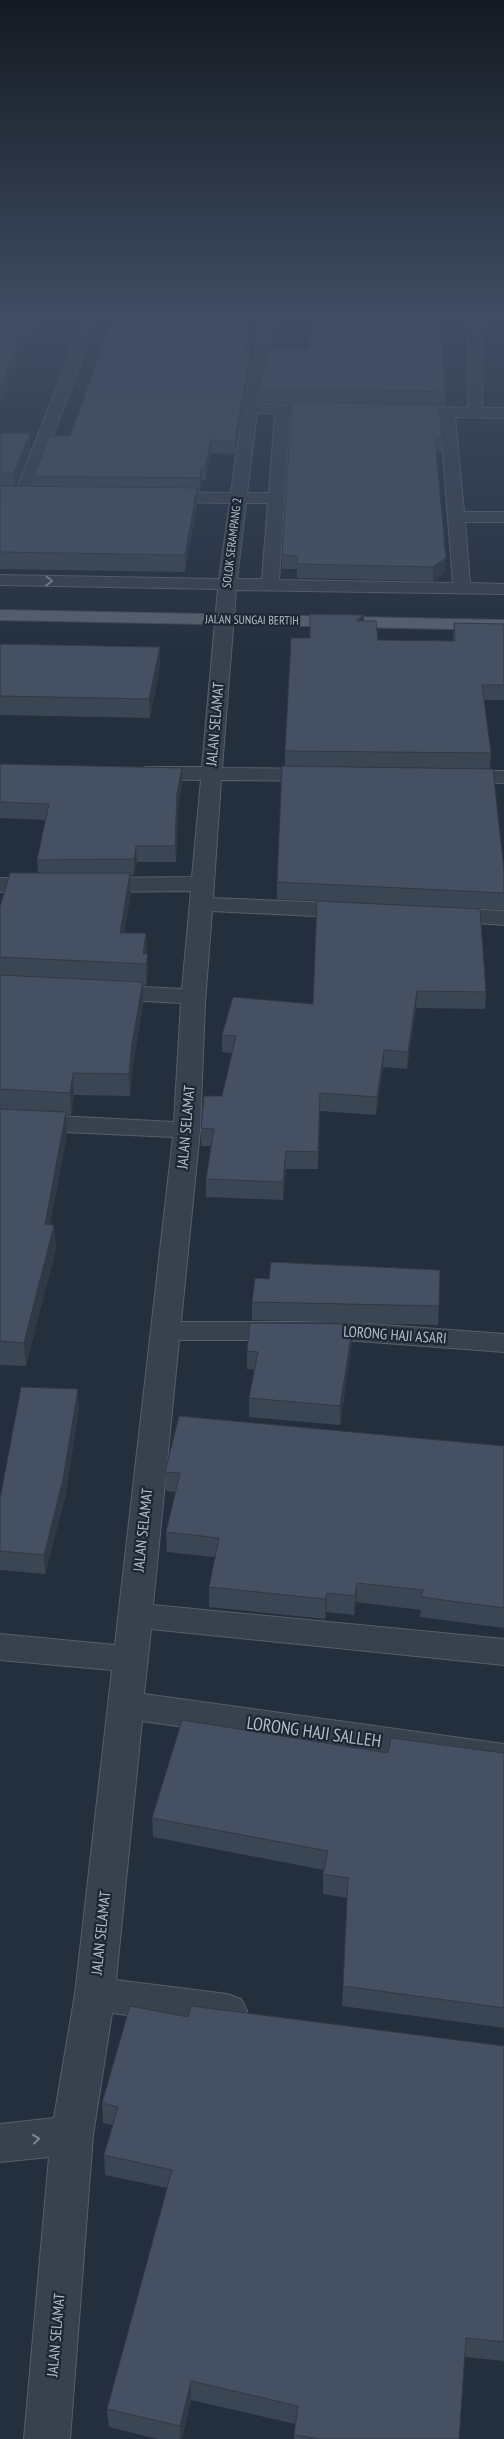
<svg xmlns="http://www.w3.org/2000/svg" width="504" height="2439" font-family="'PT Sans Narrow',sans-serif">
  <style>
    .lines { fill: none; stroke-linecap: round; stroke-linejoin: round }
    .minor-casing { stroke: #565f6c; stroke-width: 2 }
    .major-casing { stroke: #414a57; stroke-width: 2 }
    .minor { fill: #38414e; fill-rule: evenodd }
    .major { fill: #56606e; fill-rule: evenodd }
    .wall { fill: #3b4654 }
    .shaded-wall { fill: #303945 }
    .building { fill: #455162; stroke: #303945 }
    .oneway { stroke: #7c8592 }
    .labels { text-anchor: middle; stroke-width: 4.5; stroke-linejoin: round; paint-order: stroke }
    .far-street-label { font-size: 12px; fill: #b4bcc9; stroke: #1d2633 }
    .street-label { font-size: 15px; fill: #b4bcc9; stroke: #1d2633 }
    .near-street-label { font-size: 18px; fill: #b4bcc9; stroke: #1d2633 }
  </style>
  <rect width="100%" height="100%" fill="#242f3e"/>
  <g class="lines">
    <defs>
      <path id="minor" d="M83 320H97L30 496 28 499H16L14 496Z
        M265 320H278L273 332 258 404 329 406 336 410 329 414H290L279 580 453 583 440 416H401L393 411 401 406 468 408V320H481L482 408H504V418L455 417 464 512H504V522H465L470 583 504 584V594L236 590 222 768 320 769 327 771 330 775 327 779 320 781 221 780 213 898 355 904 363 906 366 911 363 916 355 918 212 911 205 1003 200 1130 181 1322H345L504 1334V1352L345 1340H179L153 1605 504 1639V1665L151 1629 144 1694 504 1744V1772L142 1721 116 1980 227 1994 241 1999 247 2011 241 2023 227 2028 112 2013 93 2135 70 2439H24L49 2157 0 2162V2124L54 2118 75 1994 112 1670 0 1660V1634L115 1645 173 1137 0 1129V1113L174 1122 181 1003 106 999 98 997 94 992 98 987 106 985 182 989 191 891 94 892 86 890 83 885 86 880 94 878 192 877 201 780 146 779 139 777 136 773 139 769 146 767H202L218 589 0 585V575L219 579 230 503 159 502 153 500 151 497 153 494 159 492 231 493 243 408 259 332ZM257 413H275L269 493H247ZM246 503H268L262 579H237Z
        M456 771H504V783L449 781 446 777 449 773Z
        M0 878 51 880 54 885 51 890 0 892Z
        M443 908 504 911V925L435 920 432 915 435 910Z"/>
      <path id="major" d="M0 610 504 620V630L0 620Z"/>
    </defs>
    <use href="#minor" class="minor-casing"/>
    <use href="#major" class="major-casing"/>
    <use href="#minor" class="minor"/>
    <use href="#major" class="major"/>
  </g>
  <path class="wall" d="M0 320H41L33 341H26Z
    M250 320V328L246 349 251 361 235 454 211 453 206 480H202L200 491H197V505L185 572 0 569V433H30L31 449 16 486H35L34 476 70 436Z
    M260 388 445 392V406H439L442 439 441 452H436L445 572 433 581 297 578V569H282V555L292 403 260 402Z
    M364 615V621L378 640 453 641 454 623 504 624V700H484L491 753 490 769 285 766V751L310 638Z
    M0 644 160 647V666L150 718 0 715Z
    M0 764 182 784 178 809 176 862H137L134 875H131V893L124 933H146L148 975 146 985H143V1004L133 1065 130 1096 74 1095 71 1115H66L67 1134 50 1225H54L56 1248 26 1366 0 1365V907L38 873 37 860 45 820 0 818Z
    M504 871V910L277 899V882Z
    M317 901 486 992 485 1009 416 1008 407 1069 383 1067 376 1115 320 1111 318 1169H286L283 1200 206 1197V1179L211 1146H201V1128L222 1096 232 1053 222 1052V1035L313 1004Z
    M252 1302 439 1306 438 1325 252 1320Z
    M353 1324 352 1342 340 1425 249 1417V1398L255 1370 247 1369V1351Z
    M79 1408 65 1498 45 1574 0 1570V1499Z
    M504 1446V1628L420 1617 421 1610 356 1602 354 1615 326 1612 325 1619 209 1607V1587L215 1557 167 1552 166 1532 176 1492 166 1491 165 1472Z
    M388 1753H504V2028L342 2006 347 1898 323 1894V1874L324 1870 153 1837 152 1818Z
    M188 2017 504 2046V2361L465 2357 459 2439H294L295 2424 191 2400 182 2439H158L109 2427 107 2409 167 2188 105 2175 104 2155 113 2125 103 2123 102 2103Z"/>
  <path class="shaded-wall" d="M35 320H41L33 341 32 326Z
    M250 320V328L244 361V349Z
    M25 326 26 341 0 406V389Z
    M251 349V361L235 454V441Z
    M30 433 31 449 15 489 14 473Z
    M211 440V453L206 480 205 467Z
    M202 467V480L200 491V478Z
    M197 488V505L185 572V555Z
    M446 558 445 572 433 581V567Z
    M364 615V629L356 621Z
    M160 647V666L150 718 149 699Z
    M182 768V784L178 809 176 862 175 846 177 793Z
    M136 846 137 862 134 875V859Z
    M130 873 131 893 120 954V933Z
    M146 933 147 954H143Z
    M148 954V975L146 985V964Z
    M143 982V1004L133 1065 130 1096 129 1074 132 1043Z
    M417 991 416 1008 407 1069 408 1052Z
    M384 1050 383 1067 376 1115 377 1097Z
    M73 1073 74 1095 71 1115 70 1093Z
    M66 1112 67 1134 46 1247 45 1224Z
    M286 1151V1169L283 1200V1182Z
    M54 1225 56 1248 26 1366 24 1343Z
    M353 1324 352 1342 340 1425V1406Z
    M78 1389 79 1408 65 1498 45 1574 44 1555Z
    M357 1583 356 1602 354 1615 355 1596Z
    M327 1593 326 1612 325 1619V1599Z
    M191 2381V2400L182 2439H180V2426Z"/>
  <path class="building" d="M0 320H35L32 326H25L0 389Z
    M112 320H250L244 349H251L235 441 211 440 205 467H202L200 478 34 476 49 436H70Z
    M312 320H440L445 392 260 388 269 348 309 349Z
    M292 402 439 405 442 439 435 440 446 558 433 567 298 564 297 556 282 555Z
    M0 433H30L14 473H0Z
    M0 486 197 488 185 555 0 552Z
    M310 614 364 615 356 621H376L378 640 455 641 454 623 504 624V685H482L491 753 285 751 291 638H310Z
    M0 644 160 647 149 699 0 696Z
    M0 764 182 768 177 793 175 846H136L134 859 37 860 49 804 0 802Z
    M282 766 493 769 504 871V893L277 882Z
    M10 873H130L120 933H146L143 954H148L146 964 0 957V907Z
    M317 901 480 909 486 992 417 991 408 1052 384 1050 377 1097 320 1093 318 1152 286 1151 283 1182 206 1179 214 1129 201 1128 204 1096H222L236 1036 222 1035 233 997 313 1004Z
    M0 975 143 982 132 1043 129 1074 73 1073 70 1093 0 1089Z
    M0 1109 66 1112 45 1224 54 1225 24 1343 0 1341Z
    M271 1262 440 1270 439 1306 252 1302 255 1278 269 1279Z
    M250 1323 353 1324 340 1406 249 1398 258 1352 247 1351Z
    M21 1387 78 1389 63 1479 44 1555 0 1551V1499Z
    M179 1416 504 1446V1608L421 1597 423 1590 357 1583 355 1596 327 1593 325 1599 209 1587 219 1538 166 1532 180 1473 165 1472Z
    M182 1720 388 1753 391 1738 504 1753V2008L343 1986 348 1878 323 1874 328 1851 152 1818Z
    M130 2006 188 2017 191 2006 504 2046V2342L466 2338 459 2439H321L294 2435 298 2406 191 2381 180 2426 107 2409 172 2170 104 2155 118 2107 102 2103Z"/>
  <defs><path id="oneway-chevron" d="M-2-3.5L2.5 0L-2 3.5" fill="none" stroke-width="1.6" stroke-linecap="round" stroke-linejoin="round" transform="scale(1.25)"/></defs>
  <g class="oneway">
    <use href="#oneway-chevron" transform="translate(49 581) rotate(1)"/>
    <use href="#oneway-chevron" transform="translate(36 2139) rotate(-6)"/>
  </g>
  <linearGradient id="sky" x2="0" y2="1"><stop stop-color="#141a22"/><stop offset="0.48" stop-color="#3f4d63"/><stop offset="1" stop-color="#3f4d63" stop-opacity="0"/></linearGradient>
  <rect width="504" height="661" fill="url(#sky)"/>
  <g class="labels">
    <g class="far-street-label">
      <text transform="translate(232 543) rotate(-83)" y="4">SOLOK SERAMPANG 2</text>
      <text transform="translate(252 620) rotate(1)" y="4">JALAN SUNGAI BERTIH</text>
    </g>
    <g class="street-label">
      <text transform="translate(215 724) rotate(-85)" y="5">JALAN SELAMAT</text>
      <text transform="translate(186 1127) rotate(-85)" y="5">JALAN SELAMAT</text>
      <text transform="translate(395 1335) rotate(4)" y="5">LORONG HAJI ASARI</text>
      <text transform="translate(143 1530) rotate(-84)" y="5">JALAN SELAMAT</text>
      <text transform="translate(101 1933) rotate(-84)" y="5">JALAN SELAMAT</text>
      <text transform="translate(56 2335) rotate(-85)" y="5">JALAN SELAMAT</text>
    </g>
    <g class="near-street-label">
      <text transform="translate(314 1732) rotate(8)" y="6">LORONG HAJI SALLEH</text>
    </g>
  </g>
</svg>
